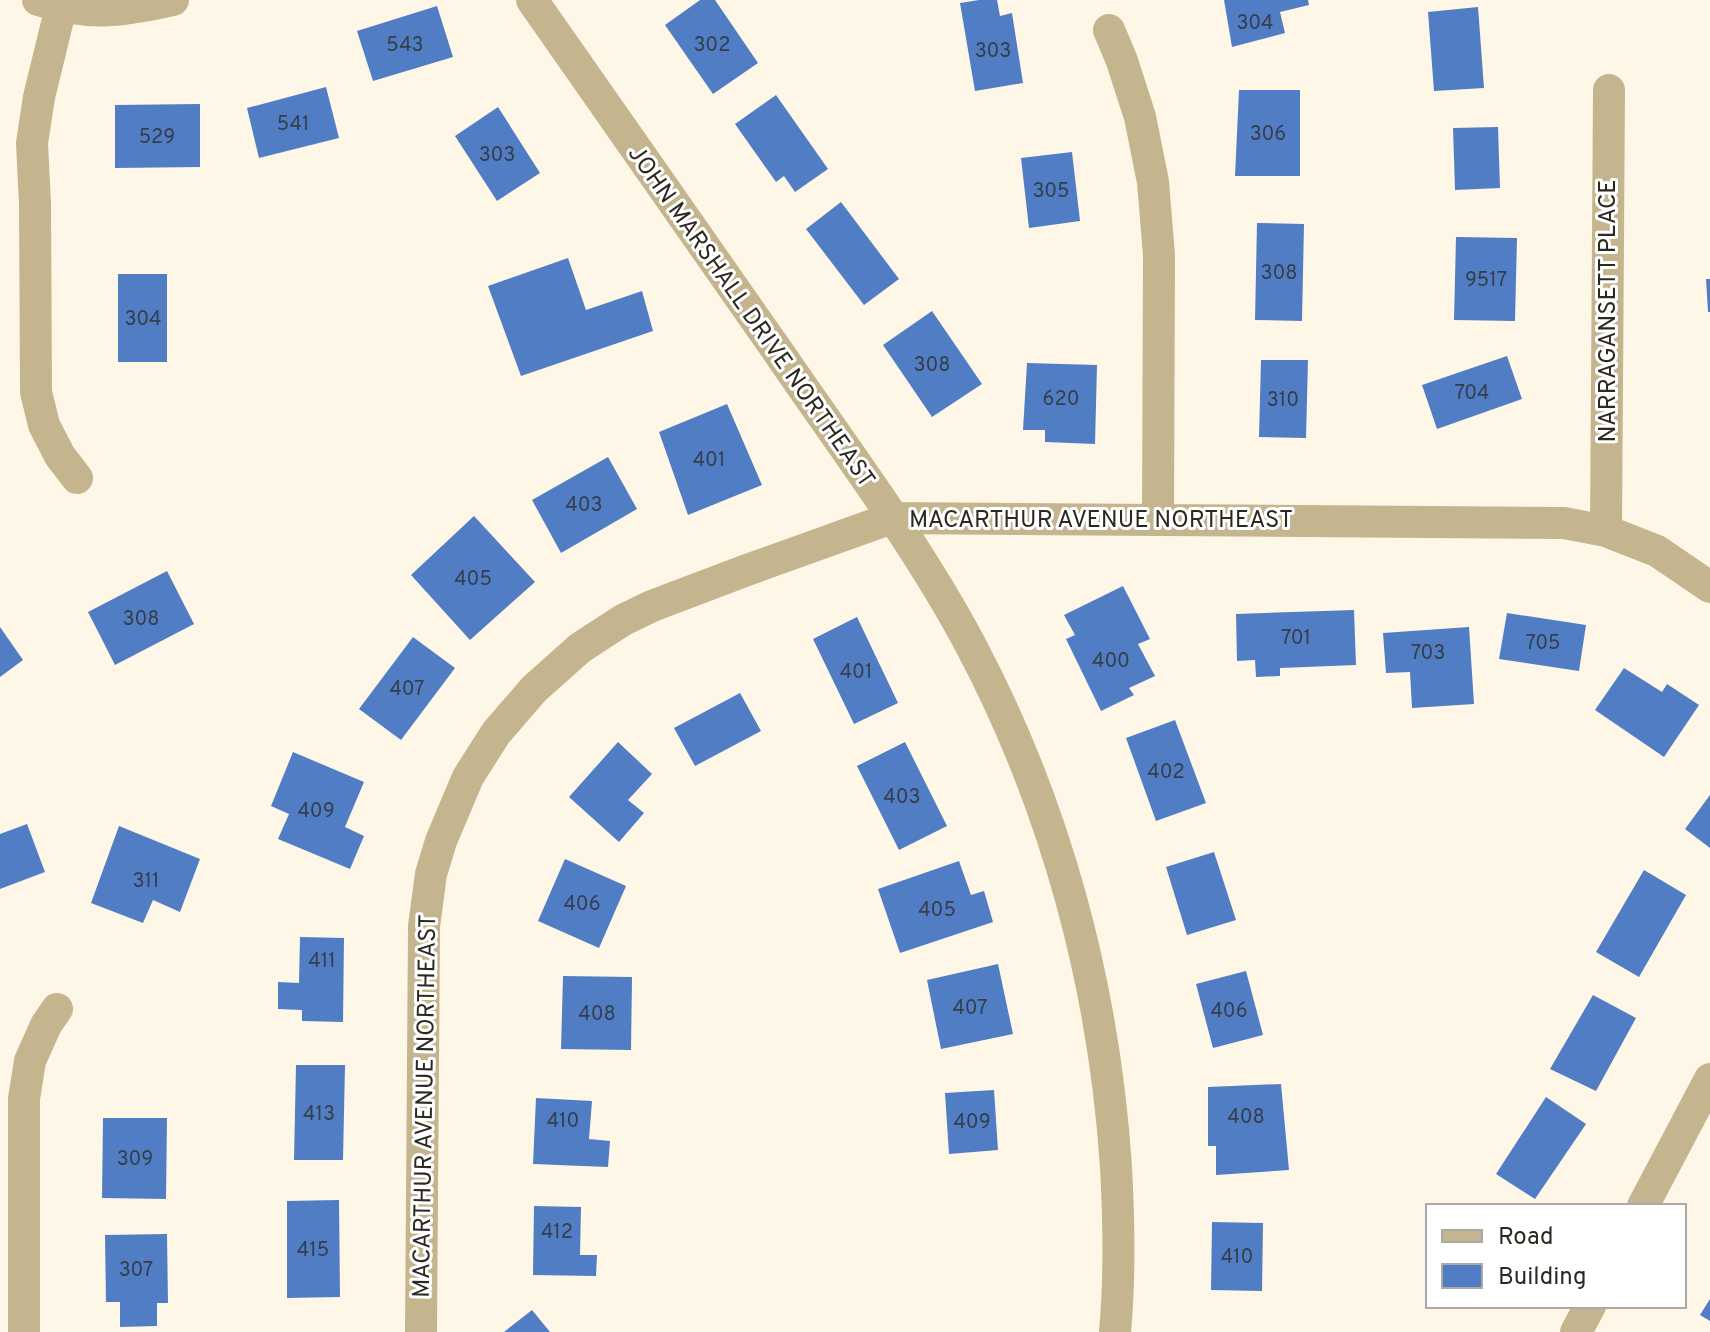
<svg xmlns="http://www.w3.org/2000/svg" width="1710" height="1332" font-family="Overpass,sans-serif">
  <style>
    .building { fill: #517dc5 }
    .lines { fill: none; stroke-linecap: round; stroke-linejoin: round }
    .street { stroke: #c5b58f; stroke-width: 32 }
    .labels { text-anchor: middle; stroke-width: 6; stroke-linejoin: round; paint-order: stroke }
    .number-label { font-size: 20px; fill: #353e4b }
    .street-label { font-size: 24px; fill: #2c2922; stroke: #fff }
  </style>
  <rect width="100%" height="100%" fill="#fef7e7"/>
  <path class="building" d="M700 0H715L758 63 713 94 665 25Z
    M979 0H997L1000 16 1012 13 1023 83 975 91 960 3Z
    M1224 0H1308L1309 5 1280 12 1285 33 1232 47Z
    M437 6 453 57 373 81 357 31Z
    M1478 7 1484 88 1434 91 1428 12Z
    M326 87 339 138 259 158 247 108Z
    M1239 90H1300V176H1235Z
    M776 95 828 169 795 192 784 176 776 182 735 124Z
    M200 104V167L115 168V105Z
    M498 107 540 173 497 201 455 136Z
    M1498 127 1500 188 1455 190 1453 128Z
    M1072 152 1080 221 1029 228 1021 158Z
    M841 202 899 279 864 305 806 229Z
    M1257 223 1304 224 1302 321 1255 320Z
    M1456 237 1517 238 1515 321 1454 320Z
    M568 258 586 310 642 291 653 331 521 376 488 286Z
    M118 274H167V362H118Z
    M1706 279H1710V312H1708Z
    M932 311 982 384 932 417 883 345Z
    M1507 356 1522 399 1437 429 1422 385Z
    M1261 360H1308L1306 438 1259 437Z
    M1027 363 1097 365 1095 444 1045 442V430H1023Z
    M727 404 762 485 688 515 659 432Z
    M608 457 637 509 561 553 532 500Z
    M474 516 535 582 470 640 411 575Z
    M167 571 194 624 115 665 88 612Z
    M1123 586 1150 639 1138 644 1155 676 1129 688 1134 695 1101 711 1066 639 1075 635 1064 615Z
    M1354 610 1356 665 1280 668V676L1256 677 1255 660 1237 661 1236 614Z
    M1507 613 1586 625 1579 671 1499 659Z
    M857 617 898 703 854 724 813 639Z
    M0 627 23 660 0 677Z
    M1469 627 1474 704 1412 708 1410 672 1386 673 1383 633Z
    M413 637 455 668 401 740 359 709Z
    M1624 668 1662 692 1667 684 1699 705 1664 757 1595 710Z
    M740 693 761 731 695 766 674 728Z
    M1175 720 1206 803 1156 821 1126 738Z
    M618 742 652 774 628 800 644 813 619 842 569 797Z
    M905 742 947 826 899 850 857 766Z
    M293 752 364 782 345 827 364 836 350 869 278 839 289 814 271 806Z
    M1710 795V848L1685 829Z
    M27 824 45 872 0 889V834Z
    M119 826 200 859 180 912 153 900 143 923 91 903Z
    M1214 852 1236 920 1187 935 1166 867Z
    M565 859 626 886 599 948 538 921Z
    M959 861 971 895 984 891 993 922 900 953 878 889Z
    M1644 870 1686 895 1639 977 1596 952Z
    M300 937 344 938 343 1022 302 1021V1010L278 1009V982L299 983Z
    M998 964 1013 1034 941 1049 927 980Z
    M1246 971 1263 1035 1213 1048 1196 984Z
    M563 976 632 977 631 1050 561 1049Z
    M1593 995 1636 1018 1596 1091 1550 1069Z
    M296 1065H345L343 1160H294Z
    M1281 1084 1289 1170 1216 1175V1146H1208V1087Z
    M994 1090 998 1150 949 1154 945 1093Z
    M1546 1097 1586 1124 1535 1199 1496 1174Z
    M536 1098 592 1101 589 1139 610 1141 608 1167 533 1164Z
    M103 1118H167L166 1199 102 1198Z
    M339 1200 340 1297 287 1298V1201Z
    M534 1206 581 1207 580 1255H597L596 1276 533 1275Z
    M1212 1222 1263 1223 1262 1291 1211 1290Z
    M167 1234 168 1303H157V1326L120 1327V1302H106L105 1235Z
    M1710 1299V1321L1700 1315Z
    M532 1310 550 1332H504Z"/>
  <g class="lines">
    <path class="street" d="M38 0C90 16 121 12 173 0
      M532 0C615 119 698 237 781 356 846 451 916 543 970 644 1056 806 1104 985 1116 1167 1119 1222 1120 1278 1115 1332
      M61 7 39 97 32 143 35 204 36 392 44 425 60 456 77 478
      M1109 30 1122 61 1140 117 1153 182 1159 255 1158 520
      M1606 531 1609 90
      M1643 1206 1710 1079
      M24 1332V1099L30 1061 46 1025 57 1009
      M421 1332 424 926 431 874 441 841 468 777 496 733 534 689 580 648 623 620 652 606 747 570 892 518 1564 523 1606 531 1657 551 1710 587
      M1576 1332 1590 1306"/>
  </g>
  <g class="labels">
    <g class="number-label">
      <text x="1255" y="29">304</text>
      <text x="405" y="51">543</text>
      <text x="712" y="51">302</text>
      <text x="993" y="57">303</text>
      <text x="293" y="130">541</text>
      <text x="1268" y="140">306</text>
      <text x="157" y="143">529</text>
      <text x="497" y="161">303</text>
      <text x="1051" y="197">305</text>
      <text x="1279" y="279">308</text>
      <text x="1486" y="286">9517</text>
      <text x="143" y="325">304</text>
      <text x="932" y="371">308</text>
      <text x="1472" y="399">704</text>
      <text x="1061" y="405">620</text>
      <text x="1283" y="406">310</text>
      <text x="709" y="466">401</text>
      <text x="584" y="511">403</text>
      <text x="473" y="585">405</text>
      <text x="141" y="625">308</text>
      <text x="1296" y="644">701</text>
      <text x="1543" y="649">705</text>
      <text x="1428" y="659">703</text>
      <text x="1111" y="667">400</text>
      <text x="856" y="678">401</text>
      <text x="407" y="695">407</text>
      <text x="1166" y="778">402</text>
      <text x="902" y="803">403</text>
      <text x="316" y="817">409</text>
      <text x="146" y="887">311</text>
      <text x="582" y="910">406</text>
      <text x="937" y="916">405</text>
      <text x="322" y="967">411</text>
      <text x="970" y="1014">407</text>
      <text x="1229" y="1017">406</text>
      <text x="597" y="1020">408</text>
      <text x="319" y="1120">413</text>
      <text x="1246" y="1123">408</text>
      <text x="563" y="1127">410</text>
      <text x="972" y="1128">409</text>
      <text x="135" y="1165">309</text>
      <text x="557" y="1238">412</text>
      <text x="313" y="1256">415</text>
      <text x="1237" y="1263">410</text>
      <text x="136" y="1276">307</text>
    </g>
    <g class="street-label">
      <text transform="translate(1607 311) rotate(-90)" y="8">NARRAGANSETT PLACE</text>
      <text transform="translate(752 316) rotate(55)" y="8">JOHN MARSHALL DRIVE NORTHEAST</text>
      <text x="1101" y="527">MACARTHUR AVENUE NORTHEAST</text>
      <text transform="translate(424 1106) rotate(-89)" y="8">MACARTHUR AVENUE NORTHEAST</text>
    </g>
  </g>
  <rect x="1426" y="1204" width="260" height="104" fill="#ffffff" stroke="#aba9a7" stroke-width="2"/>
  <rect x="1442" y="1230" width="40" height="12" fill="#c5b58f" stroke="#aba9a7" stroke-width="2"/>
  <text x="1498" y="1244" font-size="24" fill="#2c2922">Road</text>
  <rect x="1442" y="1264" width="40" height="24" fill="#517dc5" stroke="#aba9a7" stroke-width="2"/>
  <text x="1498" y="1284" font-size="24" fill="#2c2922">Building</text>
</svg>
